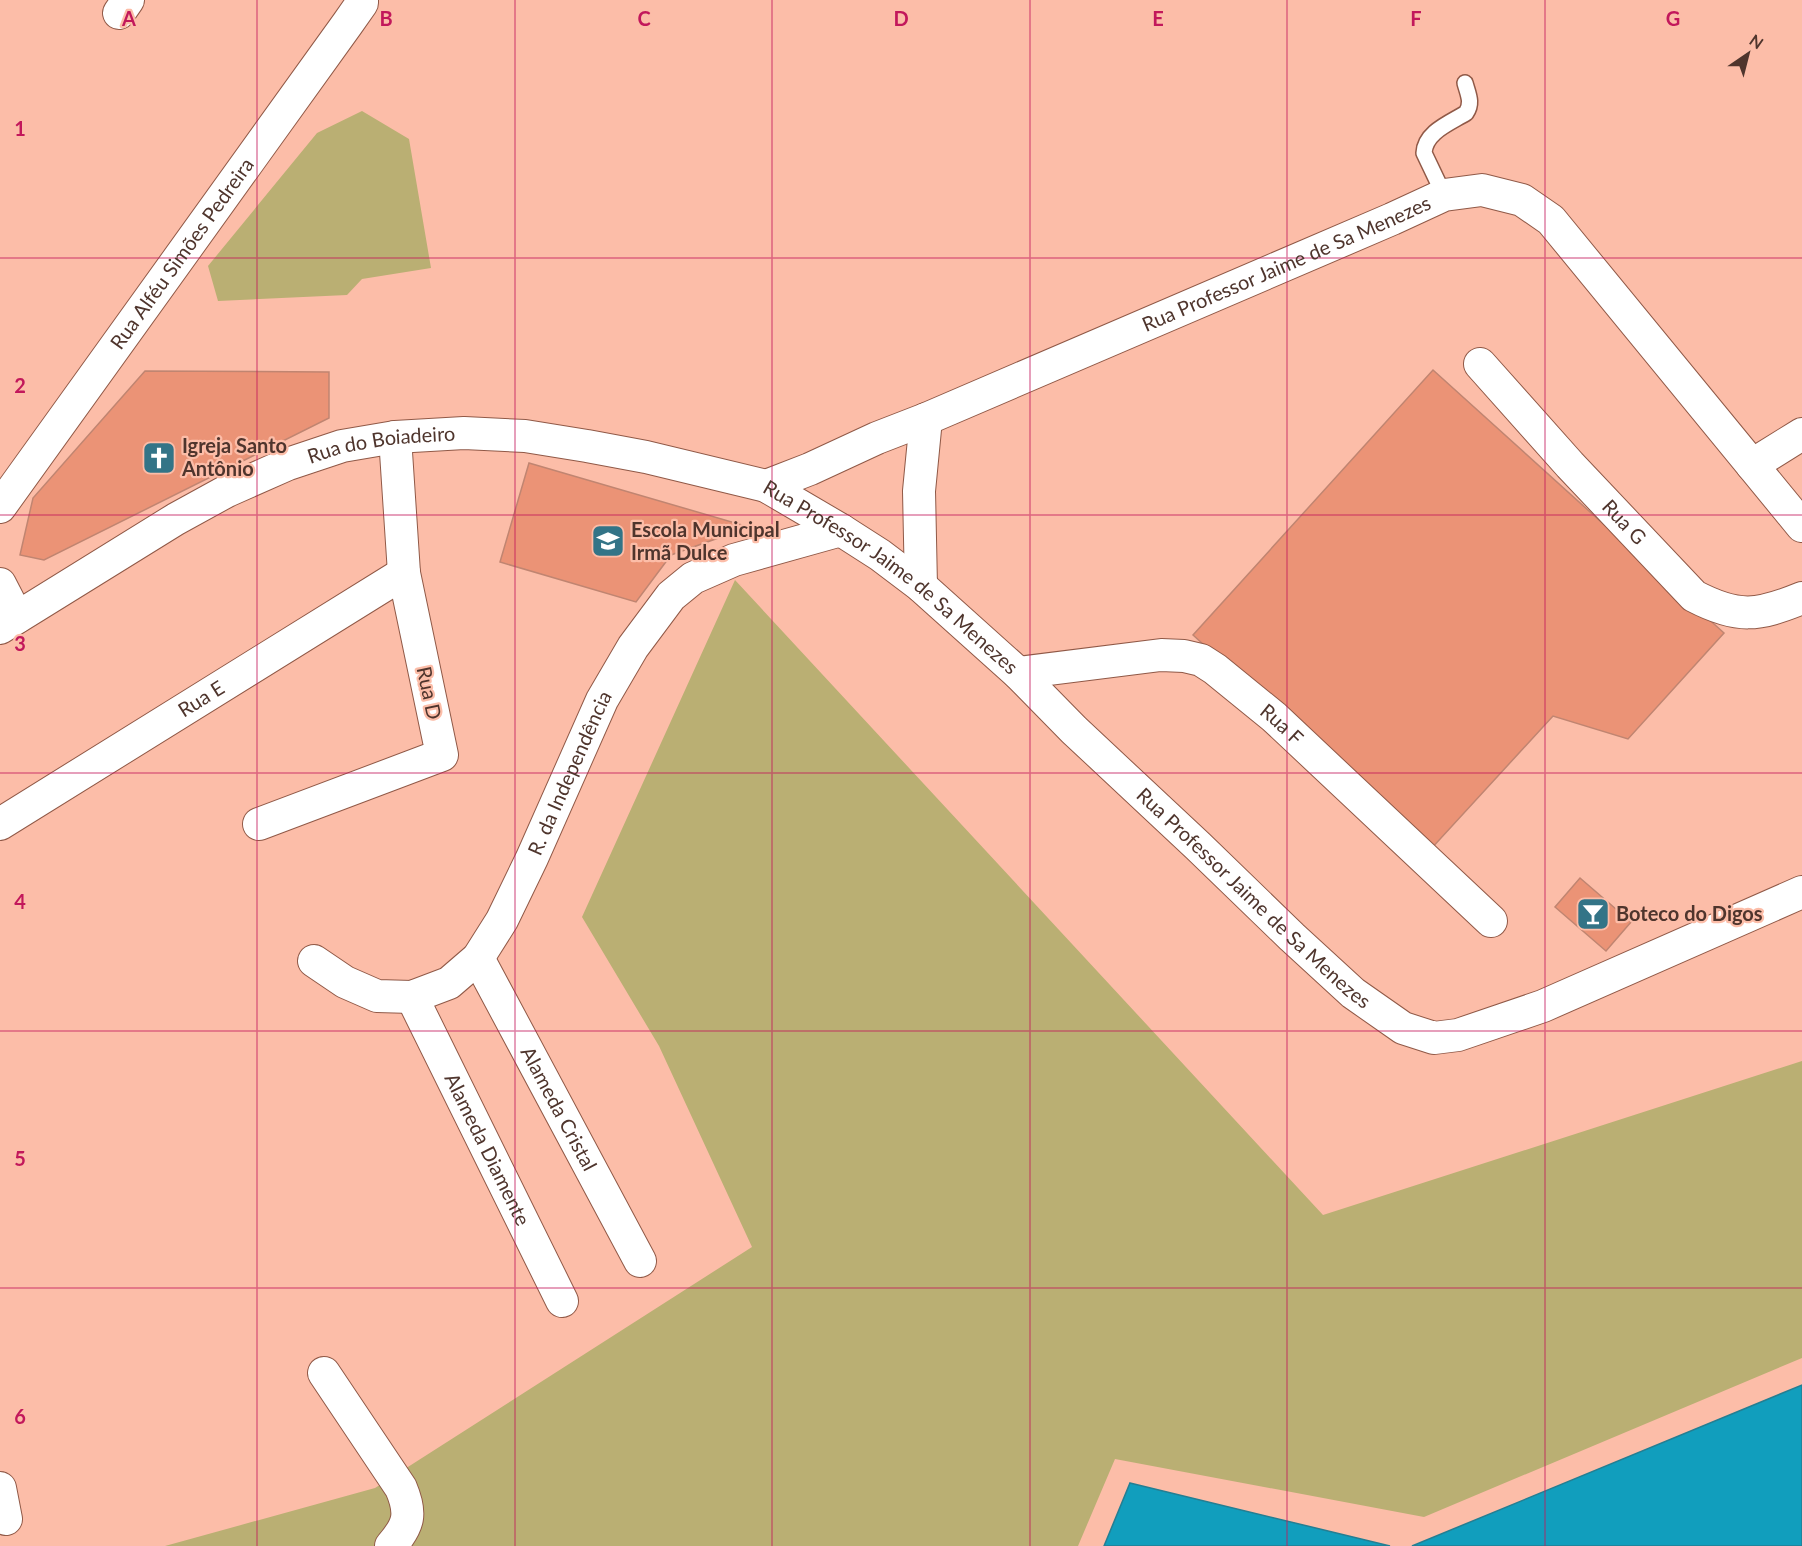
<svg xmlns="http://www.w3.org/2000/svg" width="1802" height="1546" font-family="Lato,sans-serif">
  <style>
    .green { fill: #baaf73 }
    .water { fill: #119ebd; stroke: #247e92; stroke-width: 1.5 }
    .building { fill: #eb9376; stroke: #c08571; stroke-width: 1.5 }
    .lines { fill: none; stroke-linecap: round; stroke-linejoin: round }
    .lane-casing { stroke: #905947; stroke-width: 18 }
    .street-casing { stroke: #905947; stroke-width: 34 }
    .lane { stroke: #fff; stroke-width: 15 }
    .street { stroke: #fff; stroke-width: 32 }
    .grid { fill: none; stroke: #c2185b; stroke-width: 1.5; stroke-opacity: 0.55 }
    .labels { text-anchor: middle; stroke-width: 4.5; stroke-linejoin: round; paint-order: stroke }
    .street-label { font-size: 20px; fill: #4f352d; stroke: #fcbda8 }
    .poi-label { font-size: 20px; font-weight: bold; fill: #4f352d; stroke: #fcbda8; text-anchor: start }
    .grid-label { font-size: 20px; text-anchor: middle; font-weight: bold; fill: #c2185b; stroke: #fcbda8; stroke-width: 4.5; stroke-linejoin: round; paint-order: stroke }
  </style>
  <rect width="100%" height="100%" fill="#fcbda8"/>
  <path class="green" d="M362 111 409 139 431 268 362 279 347 295 218 301 208 266 317 133Z
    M735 580 1323 1215 1802 1061V1358L1424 1517 1115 1459 1078 1546H165L375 1488 752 1247 659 1046 582 917Z"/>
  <path class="water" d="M1802 1385V1546H1412Z
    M1130 1483 1390 1546H1104Z"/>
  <path class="building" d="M1433 370 1724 633 1628 739 1553 716 1430 850 1193 635Z
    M145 371 329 372V418L44 560 20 555 33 498Z
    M529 463 749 527 671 555 636 602 500 562Z
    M1580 878 1631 922 1606 951 1555 907Z"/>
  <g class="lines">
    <defs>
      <path id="lane" d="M1444 195 1424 153C1425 132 1450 123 1466 113 1473 103 1468 94 1465 83"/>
      <g id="street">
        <path d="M119 13 128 0"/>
        <path id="s1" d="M1480 364 1570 465 1694 596C1738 619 1758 616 1802 598"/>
        <path d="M1752 465 1802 434"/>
        <path id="s2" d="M766 486 810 469 877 438 926 419 1392 219 1444 195 1482 190 1522 200 1551 220 1802 526"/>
        <path id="s3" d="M0 507 348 23 362 3V0"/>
        <path d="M0 584 17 617"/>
        <path d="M921 586 919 491 926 419"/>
        <path id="s4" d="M0 628 176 519 227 491 288 464 342 446 395 437 464 433 525 436 587 446 646 457 766 486 841 530 880 555 921 586 1018 673 1074 730 1198 846 1292 937 1353 993 1403 1028 1434 1038 1458 1035 1543 1006 1802 892"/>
        <path id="s5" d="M1018 673 1161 655 1184 656 1201 660 1215 669 1274 717 1491 921"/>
        <path id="s6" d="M0 824 404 573"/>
        <path d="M259 824 442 755 404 573 395 437"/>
        <path id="s7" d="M478 958 640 1261"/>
        <path id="s8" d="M314 961 345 982 377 996 412 997 449 983 478 958 502 920 532 858 602 700 633 647 671 596 693 578 734 560 841 530"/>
        <path id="s9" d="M412 997 562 1301"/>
        <path d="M324 1373 401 1488C412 1514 409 1525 391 1546"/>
        <path d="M0 1488 6 1519"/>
      </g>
    </defs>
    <use href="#lane" class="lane-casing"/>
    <use href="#street" class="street-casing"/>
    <use href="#lane" class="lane"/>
    <use href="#street" class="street"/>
  </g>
  <path class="grid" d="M257 0V1546M515 0V1546M772 0V1546M1030 0V1546M1287 0V1546M1545 0V1546M0 258H1802M0 515H1802M0 773H1802M0 1031H1802M0 1288H1802"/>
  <defs>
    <symbol id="church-square" viewBox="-11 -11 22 22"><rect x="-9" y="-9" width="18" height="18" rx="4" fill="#337487" stroke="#fcbda8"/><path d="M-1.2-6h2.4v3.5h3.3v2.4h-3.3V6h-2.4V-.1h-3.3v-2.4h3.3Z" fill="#fff"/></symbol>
    <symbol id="school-square" viewBox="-11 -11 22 22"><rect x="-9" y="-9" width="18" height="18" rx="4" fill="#337487" stroke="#fcbda8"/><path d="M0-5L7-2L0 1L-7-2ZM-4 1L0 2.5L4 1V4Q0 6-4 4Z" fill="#fff"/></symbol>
    <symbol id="bar-square" viewBox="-11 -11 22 22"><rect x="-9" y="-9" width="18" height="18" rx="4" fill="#337487" stroke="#fcbda8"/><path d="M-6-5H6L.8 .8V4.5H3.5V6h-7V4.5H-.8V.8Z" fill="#fff"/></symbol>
  </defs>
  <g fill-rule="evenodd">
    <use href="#church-square" x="140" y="439" width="38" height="38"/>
    <use href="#school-square" x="589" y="522" width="38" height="38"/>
    <use href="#bar-square" x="1574" y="895" width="38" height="38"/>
  </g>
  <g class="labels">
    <g class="street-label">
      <text dy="7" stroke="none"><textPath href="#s3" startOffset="312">Rua Alféu Simões Pedreira</textPath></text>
      <text dy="7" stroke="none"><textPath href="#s2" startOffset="566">Rua Professor Jaime de Sa Menezes</textPath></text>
      <text dy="7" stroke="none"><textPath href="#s4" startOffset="428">Rua do Boiadeiro</textPath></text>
      <text dy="7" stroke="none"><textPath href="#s1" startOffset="214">Rua G</textPath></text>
      <text dy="7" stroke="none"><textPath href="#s4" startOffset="974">Rua Professor Jaime de Sa Menezes</textPath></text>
      <text transform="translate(429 693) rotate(78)" y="7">Rua D</text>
      <text dy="7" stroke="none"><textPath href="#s6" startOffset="237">Rua E</textPath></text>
      <text dy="7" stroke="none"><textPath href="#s5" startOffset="288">Rua F</textPath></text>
      <text dy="7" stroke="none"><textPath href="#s8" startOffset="392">R. da Independência</textPath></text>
      <text dy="7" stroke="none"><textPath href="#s4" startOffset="1460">Rua Professor Jaime de Sa Menezes</textPath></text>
      <text dy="7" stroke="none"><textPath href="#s7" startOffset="171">Alameda Cristal</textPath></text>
      <text dy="7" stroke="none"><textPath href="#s9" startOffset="170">Alameda Diamente</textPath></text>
    </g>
    <g class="poi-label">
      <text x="182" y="453">Igreja Santo<tspan x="182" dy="23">Antônio</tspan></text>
      <text x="631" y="537">Escola Municipal<tspan x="631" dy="23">Irmã Dulce</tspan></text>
      <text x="1616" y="921">Boteco do Digos</text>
    </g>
  </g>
  <g class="grid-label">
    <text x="129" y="26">A</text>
    <text x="386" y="26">B</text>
    <text x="644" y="26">C</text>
    <text x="901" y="26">D</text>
    <text x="1158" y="26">E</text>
    <text x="1416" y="26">F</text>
    <text x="1673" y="26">G</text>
    <text x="20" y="136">1</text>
    <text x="20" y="393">2</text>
    <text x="20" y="651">3</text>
    <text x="20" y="909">4</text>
    <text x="20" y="1166">5</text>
    <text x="20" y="1424">6</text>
  </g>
  <g transform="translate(1748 54) rotate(35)" stroke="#fcbda8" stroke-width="4.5" paint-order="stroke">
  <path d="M0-4.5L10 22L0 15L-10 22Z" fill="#4f352d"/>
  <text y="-9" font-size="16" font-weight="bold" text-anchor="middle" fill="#4f352d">N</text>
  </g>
</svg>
